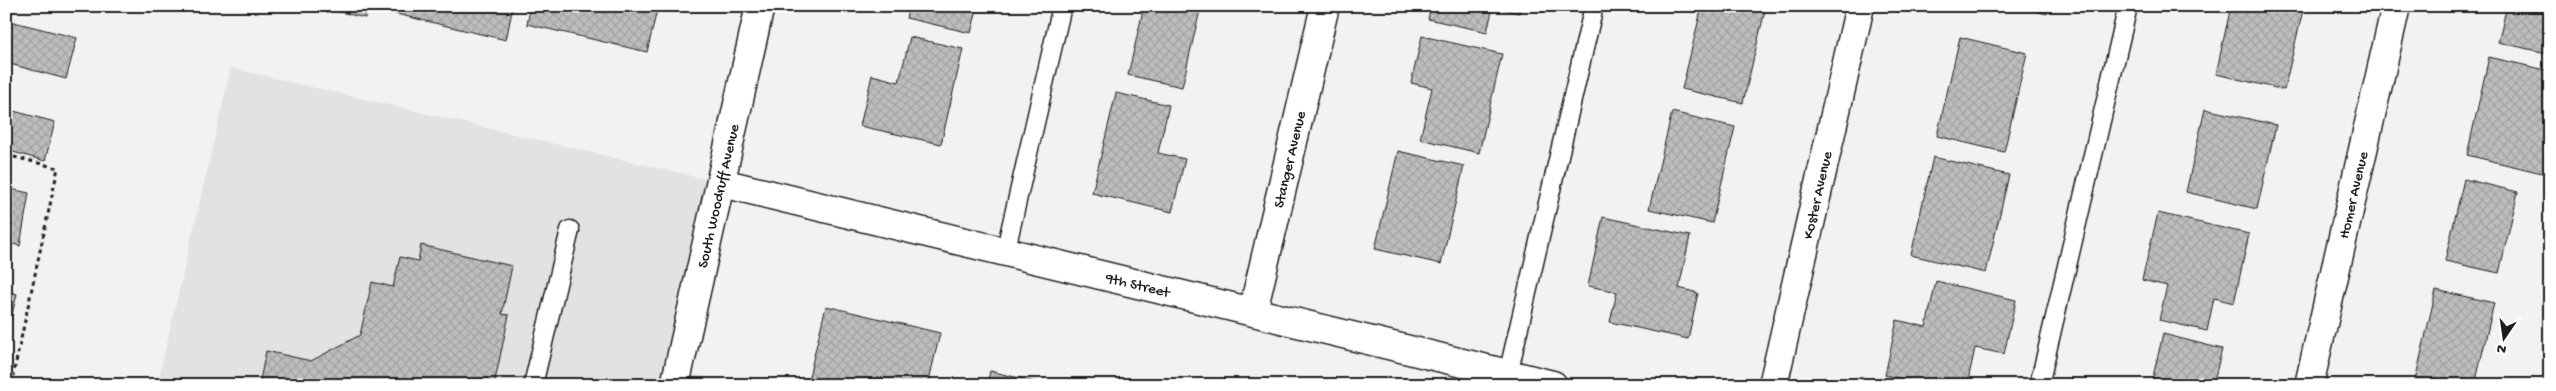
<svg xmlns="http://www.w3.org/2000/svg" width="2556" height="391" font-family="'Gochi Hand',sans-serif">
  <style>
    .built { fill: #e2e2e2 }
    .building { fill: url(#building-cross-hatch); stroke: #1c1c1c }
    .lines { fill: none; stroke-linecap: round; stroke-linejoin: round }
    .service-casing { stroke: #1c1c1c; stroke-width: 21 }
    .minor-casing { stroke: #1c1c1c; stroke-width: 31 }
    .tertiary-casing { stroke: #1c1c1c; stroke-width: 31 }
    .primary-casing { stroke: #1c1c1c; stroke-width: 31 }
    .path { stroke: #1c1c1c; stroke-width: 3; stroke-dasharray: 4 4; stroke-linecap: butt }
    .service { stroke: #fff; stroke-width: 18 }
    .minor { stroke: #fff; stroke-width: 28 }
    .tertiary { stroke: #fff; stroke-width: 28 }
    .primary { stroke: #fff; stroke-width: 28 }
    .labels { text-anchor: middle; stroke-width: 4.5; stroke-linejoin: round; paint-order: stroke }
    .street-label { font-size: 15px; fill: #1c1c1c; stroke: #fff }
  </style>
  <defs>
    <pattern id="building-cross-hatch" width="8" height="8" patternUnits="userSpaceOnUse" patternTransform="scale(1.25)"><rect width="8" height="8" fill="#bdbdbd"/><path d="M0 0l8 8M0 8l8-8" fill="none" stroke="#a2a2a2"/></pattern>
  </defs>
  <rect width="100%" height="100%" fill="#f2f2f2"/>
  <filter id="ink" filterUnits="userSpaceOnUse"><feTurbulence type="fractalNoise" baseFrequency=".02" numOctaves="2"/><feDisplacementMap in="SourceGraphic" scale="10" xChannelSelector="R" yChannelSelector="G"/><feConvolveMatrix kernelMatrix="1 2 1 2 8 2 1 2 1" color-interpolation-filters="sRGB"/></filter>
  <g filter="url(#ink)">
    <path class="built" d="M231 68 722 183 679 371 739 385H157Z"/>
    <path class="building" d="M315 6H367L365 18Z
      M393 6H513L506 40 392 13Z
      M531 6H658L647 52 527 24Z
      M909 6H978L971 33 906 18Z
      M1144 6H1201L1182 87 1128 75Z
      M1431 6H1520L1519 13 1493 7 1487 32 1428 19Z
      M1702 6H1766L1743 103 1682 89Z
      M2014 6H2049L2047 14Z
      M2231 6H2304L2284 90 2216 74Z
      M2507 6H2550V54L2498 42Z
      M6 20 77 38 66 79 6 63Z
      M1422 36 1502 54 1479 153 1420 139 1432 88 1411 83Z
      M910 37 963 49 941 144 860 126 872 75 899 82Z
      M1960 37 2027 53 2004 152 1937 136Z
      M2489 57 2550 71V175L2467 155Z
      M1116 93 1169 105 1158 153 1185 159 1172 212 1092 193Z
      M6 109 55 122 45 161 6 150Z
      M2205 109 2276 125 2257 209 2186 192Z
      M1672 112 1735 127 1712 223 1649 209Z
      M1398 151 1464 166 1441 264 1375 249Z
      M1933 157 2009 175 1986 273 1911 255Z
      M2464 179 2518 192 2499 273 2445 261Z
      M6 188 29 193 20 246 13 244 6 273Z
      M2158 213 2249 234 2234 303 2214 298 2207 331 2159 320 2167 286 2142 280Z
      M1603 217 1690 236 1679 288 1698 293 1688 339 1610 322 1617 292 1588 286Z
      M421 245 512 266 502 314 509 315 494 385H259L266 351 311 361 360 335 372 282 393 287 400 257 418 261Z
      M1936 281 2016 300 2004 354 1975 348 1967 385H1925L1885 375 1897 320 1926 327Z
      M2436 290 2494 303 2475 385H2414Z
      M6 291 17 294 6 339Z
      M826 306 940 333 928 385H807Z
      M2163 334 2222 349 2213 385H2151Z
      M990 371 1048 385H987Z"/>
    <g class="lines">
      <defs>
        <path id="service" d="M1005 253 1062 6
          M1508 374 1594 6
          M533 385 570 230
          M2039 385 2128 6"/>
        <g id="minor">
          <path id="s1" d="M1253 311 1325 6"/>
          <path id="s2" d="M1773 385 1860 6"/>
          <path id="s3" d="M2309 385 2396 6"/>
        </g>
        <g id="tertiary">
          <path id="s4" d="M722 183 1553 385"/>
        </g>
        <g id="primary">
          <path id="s5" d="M675 385 760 6"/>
        </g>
      </defs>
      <use href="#service" class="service-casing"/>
      <use href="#minor" class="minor-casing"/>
      <use href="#tertiary" class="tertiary-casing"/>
      <use href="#primary" class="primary-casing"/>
      <path class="path" d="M6 155 58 168 11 385"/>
      <use href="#service" class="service"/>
      <use href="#minor" class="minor"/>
      <use href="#tertiary" class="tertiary"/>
      <use href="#primary" class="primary"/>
    </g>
  </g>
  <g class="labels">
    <g class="street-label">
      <text dy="5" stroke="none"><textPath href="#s1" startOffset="156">Stanger Avenue</textPath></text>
      <text dy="5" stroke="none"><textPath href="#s5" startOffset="194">South Woodruff Avenue</textPath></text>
      <text dy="5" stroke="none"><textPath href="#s2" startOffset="195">Koster Avenue</textPath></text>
      <text dy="5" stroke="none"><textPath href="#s3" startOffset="195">Homer Avenue</textPath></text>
      <text dy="5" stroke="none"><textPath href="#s4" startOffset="428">9th Street</textPath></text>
    </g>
  </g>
  <rect width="2556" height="391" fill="none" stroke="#fff" stroke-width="25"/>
  <rect x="12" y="12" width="2531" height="366" fill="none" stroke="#1c1c1c" stroke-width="2" filter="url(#ink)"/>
  <g transform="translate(2504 338) rotate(193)" stroke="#ffffff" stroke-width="4" paint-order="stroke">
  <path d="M0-4L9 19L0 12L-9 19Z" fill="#1c1c1c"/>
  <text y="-8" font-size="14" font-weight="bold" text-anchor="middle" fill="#1c1c1c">N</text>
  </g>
</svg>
